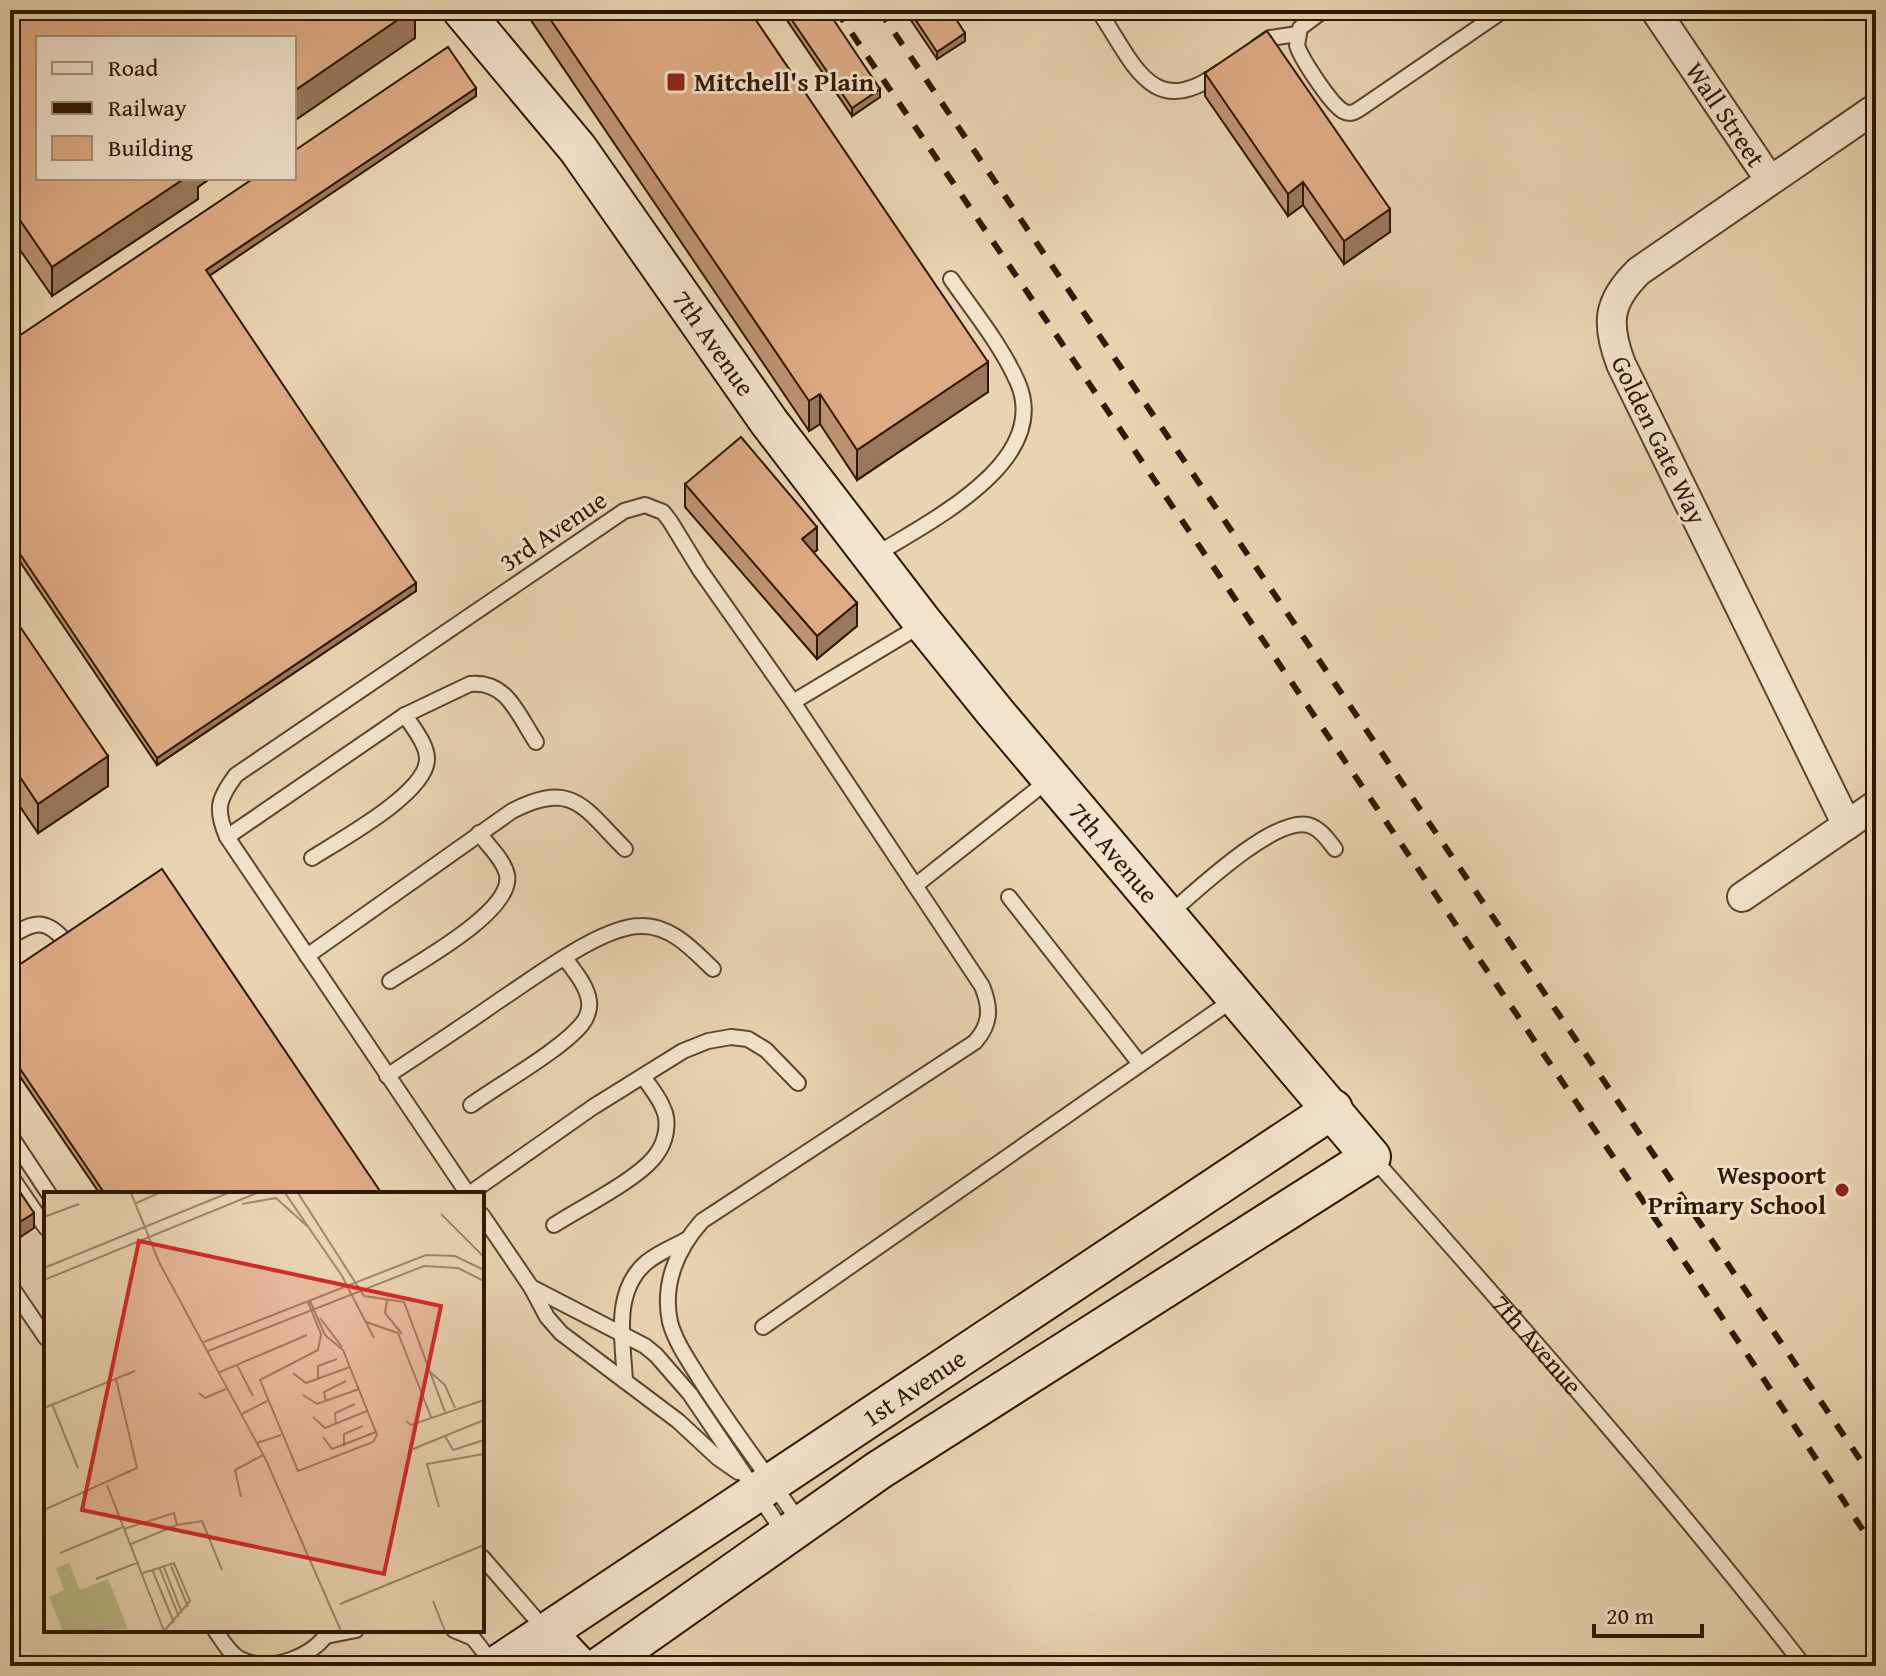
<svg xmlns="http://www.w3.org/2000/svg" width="1886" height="1676" font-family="'Gentium Book Plus',serif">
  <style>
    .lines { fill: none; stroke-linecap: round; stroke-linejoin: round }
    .lane-casing { stroke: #5e462c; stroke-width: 18 }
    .street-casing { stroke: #5e462c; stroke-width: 32 }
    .secondary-casing { stroke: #2f1700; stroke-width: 42 }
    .lane { stroke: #f1e3cc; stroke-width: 14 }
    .street { stroke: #f1e3cc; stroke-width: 28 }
    .secondary { stroke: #f1e3cc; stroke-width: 38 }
    .rail { stroke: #2f1700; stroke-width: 6; stroke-dasharray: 14 14; stroke-linecap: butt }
    .wall { fill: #bf9372; stroke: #2f1700; stroke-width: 2 }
    .shaded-wall { fill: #9b785c; stroke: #2f1700; stroke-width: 2 }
    .building { fill: #deab84; stroke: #2f1700; stroke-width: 2 }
    .poi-dot { fill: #8f2418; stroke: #f1e3cc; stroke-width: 3 }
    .labels { text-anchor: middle; stroke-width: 6; stroke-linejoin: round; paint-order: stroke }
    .poi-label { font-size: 26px; font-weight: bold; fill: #2f1700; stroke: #f1e3cc; text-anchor: start }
    .street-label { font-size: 26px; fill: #2f1700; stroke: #f1e3cc }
    .inset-road { fill: none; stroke: #9f886a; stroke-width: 2 }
    .view { fill: #d62828; fill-opacity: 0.15; stroke: #d62828; stroke-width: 4 }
    .inset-edge { fill: none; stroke: #2f1700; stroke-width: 4 }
  </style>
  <rect width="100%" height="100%" fill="#e9d4b1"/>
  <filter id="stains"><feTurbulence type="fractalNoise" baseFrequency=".0025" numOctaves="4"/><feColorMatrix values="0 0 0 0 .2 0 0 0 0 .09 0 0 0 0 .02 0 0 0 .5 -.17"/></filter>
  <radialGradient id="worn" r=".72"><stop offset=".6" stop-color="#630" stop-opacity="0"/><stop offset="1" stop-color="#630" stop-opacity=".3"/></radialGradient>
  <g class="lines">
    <defs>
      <g id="lane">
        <path d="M1098 10C1133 61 1151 123 1220 72"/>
        <path d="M1324 10 1300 28 1297 45C1301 59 1331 104 1343 111 1350 115 1355 112 1361 108L1504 10"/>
        <path d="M1257 47 1270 38 1297 34"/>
        <path d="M872 557C926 523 1052 463 1018 383 1002 346 974 312 951 279"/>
        <path d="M793 702 923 624"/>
        <path d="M227 837 405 715 470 684C507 680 518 715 536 742"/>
        <path d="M312 858C340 840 427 793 427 759 427 744 413 728 405 715"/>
        <path d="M916 885 1050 779"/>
        <path d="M1009 897 1140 1064"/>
        <path d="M1168 915C1195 892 1273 817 1308 825 1320 828 1328 840 1335 849"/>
        <path d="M10 937C34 921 46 918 66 942"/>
        <path d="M307 956 512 811C573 780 583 807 625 849"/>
        <path d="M390 981C417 963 514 911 507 875 504 860 488 846 479 833"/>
        <path d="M387 1076C425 1051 463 1026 500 1000 534 978 601 926 641 926 671 925 693 950 713 969"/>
        <path d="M471 1105C500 1084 561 1050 582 1024 587 1018 590 1009 589 1001 587 985 573 970 565 958"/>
        <path d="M10 1135 49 1194"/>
        <path id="s1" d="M1372 1157C1519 1323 1667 1490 1804 1666"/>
        <path d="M10 1175 46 1228"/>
        <path d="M468 1194 227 837C215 809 218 799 236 775L624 511 645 505 663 512 670 521 700 570 793 702 982 986C991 1008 991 1024 975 1042L702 1221C677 1249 662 1284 670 1322 675 1341 688 1360 698 1376 730 1427 767 1474 800 1523"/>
        <path d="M469 1194 593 1107 683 1051 708 1041 731 1037 748 1039 766 1050 798 1083"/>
        <path d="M482 1215 531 1287 645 1346 656 1355 690 1394 786 1536"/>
        <path d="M554 1225C580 1208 639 1179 656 1155 666 1142 670 1122 663 1108 659 1097 649 1086 643 1076"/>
        <path d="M10 1285 46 1338"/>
        <path d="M531 1287 547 1317 561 1333 678 1421 718 1458 738 1472"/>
        <path d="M763 1327 1234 999"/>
        <path d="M625 1381C623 1341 612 1291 647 1262 658 1253 673 1247 686 1240"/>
        <path d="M482 1557 547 1632"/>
        <path d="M215 1630C222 1640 229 1653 240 1659 267 1674 316 1657 329 1630"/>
        <path d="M454 1630 473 1638 495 1666"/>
        <path d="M326 1636 356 1630"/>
      </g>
      <g id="street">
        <path id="s2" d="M1655 10 1769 179"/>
        <path d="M1847 825 1621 364C1606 324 1607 302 1639 271L1876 108"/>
        <path d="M1742 897 1876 805"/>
      </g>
      <g id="secondary">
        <path id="s3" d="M462 10 578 149 769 422 924 624 995 712 1371 1157 879 1470 601 1666"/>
        <path d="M547 1633 578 1666"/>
        <path id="s4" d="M496 1666 1333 1109"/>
      </g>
    </defs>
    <use href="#lane" class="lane-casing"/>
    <use href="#street" class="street-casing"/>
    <use href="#secondary" class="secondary-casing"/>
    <use href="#lane" class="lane"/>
    <use href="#street" class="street"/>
    <use href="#secondary" class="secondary"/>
    <path class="rail" d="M836 10 1759 1372 1876 1550
      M879 10 1876 1483"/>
  </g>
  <path class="wall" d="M10 10H415V38L38 178H211L198 187V199L52 296 11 237Z
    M524 10H749L988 392 857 480 820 424 809 431Z
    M780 10H827L880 97 852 116Z
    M904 10H950L965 41 937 59Z
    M1205 73 1390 232 1344 264 1303 205 1288 216 1205 96Z
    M476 96 209 275 416 591 157 765 10 547V342Z
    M685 484 817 550 813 552 857 626 817 659 685 507Z
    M10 612 108 786 38 833 10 792Z
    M10 971 382 1194H100L10 1062Z"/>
  <path class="shaded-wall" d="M412 10H415V38L294 121V91Z
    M965 33V41L937 59V52Z
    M476 88V96L206 278V270Z
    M880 89V97L852 116V108Z
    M185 178H211L198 187V199L52 296V267Z
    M1303 182V205L1288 216V194Z
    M11 207V237L10 238V208Z
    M1390 209V232L1344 264V241Z
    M988 362V392L857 480V450Z
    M820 394V424L809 431V401Z
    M817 527V550L802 561V539Z
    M416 583V591L157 765V758Z
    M857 603V626L817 659V636Z
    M108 756V786L38 833V804Z
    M34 1213V1228L10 1244V1228Z"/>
  <path class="building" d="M10 10H412L294 91V38H38V178H185L52 267 11 207 10 208Z
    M544 10H749L988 362 857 450 820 394 809 401Z
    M785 10H827L880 89 852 108Z
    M909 10H950L965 33 937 52Z
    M1267 31 1390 209 1344 241 1303 182 1288 194 1205 73Z
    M448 47 476 88 206 270 416 583 157 758 10 539V342L254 178H294V151Z
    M741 437 817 527 802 539 857 603 817 636 685 484Z
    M10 612 108 756 38 804 10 762Z
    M162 869 382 1194H105L10 1054V971Z
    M10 1177 34 1213 10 1228Z"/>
  <g class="poi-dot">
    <rect x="666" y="72" width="20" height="20" rx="4"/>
    <circle cx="1842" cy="1190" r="8"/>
  </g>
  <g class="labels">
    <g class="poi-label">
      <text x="694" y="91">Mitchell's Plain</text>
      <text x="1826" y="1184" text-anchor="end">Wespoort<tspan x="1826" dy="30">Primary School</tspan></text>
    </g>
    <g class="street-label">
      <text dy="9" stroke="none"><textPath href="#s2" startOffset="126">Wall Street</textPath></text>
      <text dy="9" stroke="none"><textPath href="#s3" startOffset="418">7th Avenue</textPath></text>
      <text transform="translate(1659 440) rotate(64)" y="9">Golden Gate Way</text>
      <text transform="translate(553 531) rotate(-34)" y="9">3rd Avenue</text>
      <text dy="9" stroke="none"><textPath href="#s3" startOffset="1066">7th Avenue</textPath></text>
      <text dy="9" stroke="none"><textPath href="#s1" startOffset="250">7th Avenue</textPath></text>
      <text dy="9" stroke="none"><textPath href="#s4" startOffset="502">1st Avenue</textPath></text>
    </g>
  </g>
  <g transform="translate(44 1192)">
    <rect width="440" height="440" fill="#e9d4b1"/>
    <path d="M25 371 36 398 64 387 84 437 19 439 5 405 20 398 12 376Z" fill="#babc89"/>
    <path class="inset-road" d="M87 1 115 70 222 268 297 439M241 1 298 84 330 146M254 1 320 104 360 110 401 220M90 12 115 1M198 12 232 6 263 34M397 22 440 65M0 25 35 12M0 76 184 1M0 88 213 1M343 109 341 121 358 142M264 110 277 142 274 158 216 188 254 279 329 250 333 243 299 158 281 143 266 109M276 126 298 155M322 130 354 141 387 225M160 150 382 63 411 64 440 78M164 159 380 74 414 76 440 89M193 173 209 204M385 179 401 193 411 216M176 180 263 143M249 181 262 191 306 175M274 188V174L293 167M155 201 161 206 184 196M259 203 273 212 315 197M282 209 280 200 302 189M8 212 34 276M0 216 91 179M198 222 223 209M269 225 281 236 323 219M362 229 367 233 440 208M292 232 291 221 311 212M401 244 409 258 440 248M279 245 288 257 332 240M213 251 237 243M300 254V242L319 234M369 257 440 228M63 293 120 439M197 305 191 278 219 263M395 315 383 272 440 262M0 318 93 276 72 187M133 333 158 329 178 378M80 337 130 321 133 333 87 352M16 361 79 335M119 373 138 421M127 374 144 415M115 375 135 425M108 377 130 431M99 381 130 371 146 409 120 439M52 387 95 370M389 409 401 439M296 412 440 353"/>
    <path class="view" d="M95 49 397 114 340 382 38 318Z"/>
    <rect width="440" height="440" class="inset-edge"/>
  </g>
  <rect width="1886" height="1676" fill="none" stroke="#e9d4b1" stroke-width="40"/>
  <rect x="12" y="12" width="1862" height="1652" fill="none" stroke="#2f1700" stroke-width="4"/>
  <rect x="20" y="20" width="1846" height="1636" fill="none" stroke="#2f1700" stroke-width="2"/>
  <rect x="36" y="36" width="260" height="144" fill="#f1e3cc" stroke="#a3917a" stroke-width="2"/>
  <rect x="52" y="62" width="40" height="12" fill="#f1e3cc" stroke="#a3917a" stroke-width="2"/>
  <text x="108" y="76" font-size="24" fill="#2f1700">Road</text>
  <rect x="52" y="102" width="40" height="12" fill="#2f1700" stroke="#a3917a" stroke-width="2"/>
  <text x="108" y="116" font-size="24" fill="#2f1700">Railway</text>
  <rect x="52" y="136" width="40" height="24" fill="#deab84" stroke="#a3917a" stroke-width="2"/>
  <text x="108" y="156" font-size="24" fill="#2f1700">Building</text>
  <path d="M1594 1624v12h108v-12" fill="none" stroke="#2f1700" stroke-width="4"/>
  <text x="1606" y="1624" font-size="24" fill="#2f1700" stroke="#f1e3cc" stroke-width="6" paint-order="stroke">20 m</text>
  <rect width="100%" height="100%" filter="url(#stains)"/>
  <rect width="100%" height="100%" fill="url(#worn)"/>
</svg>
